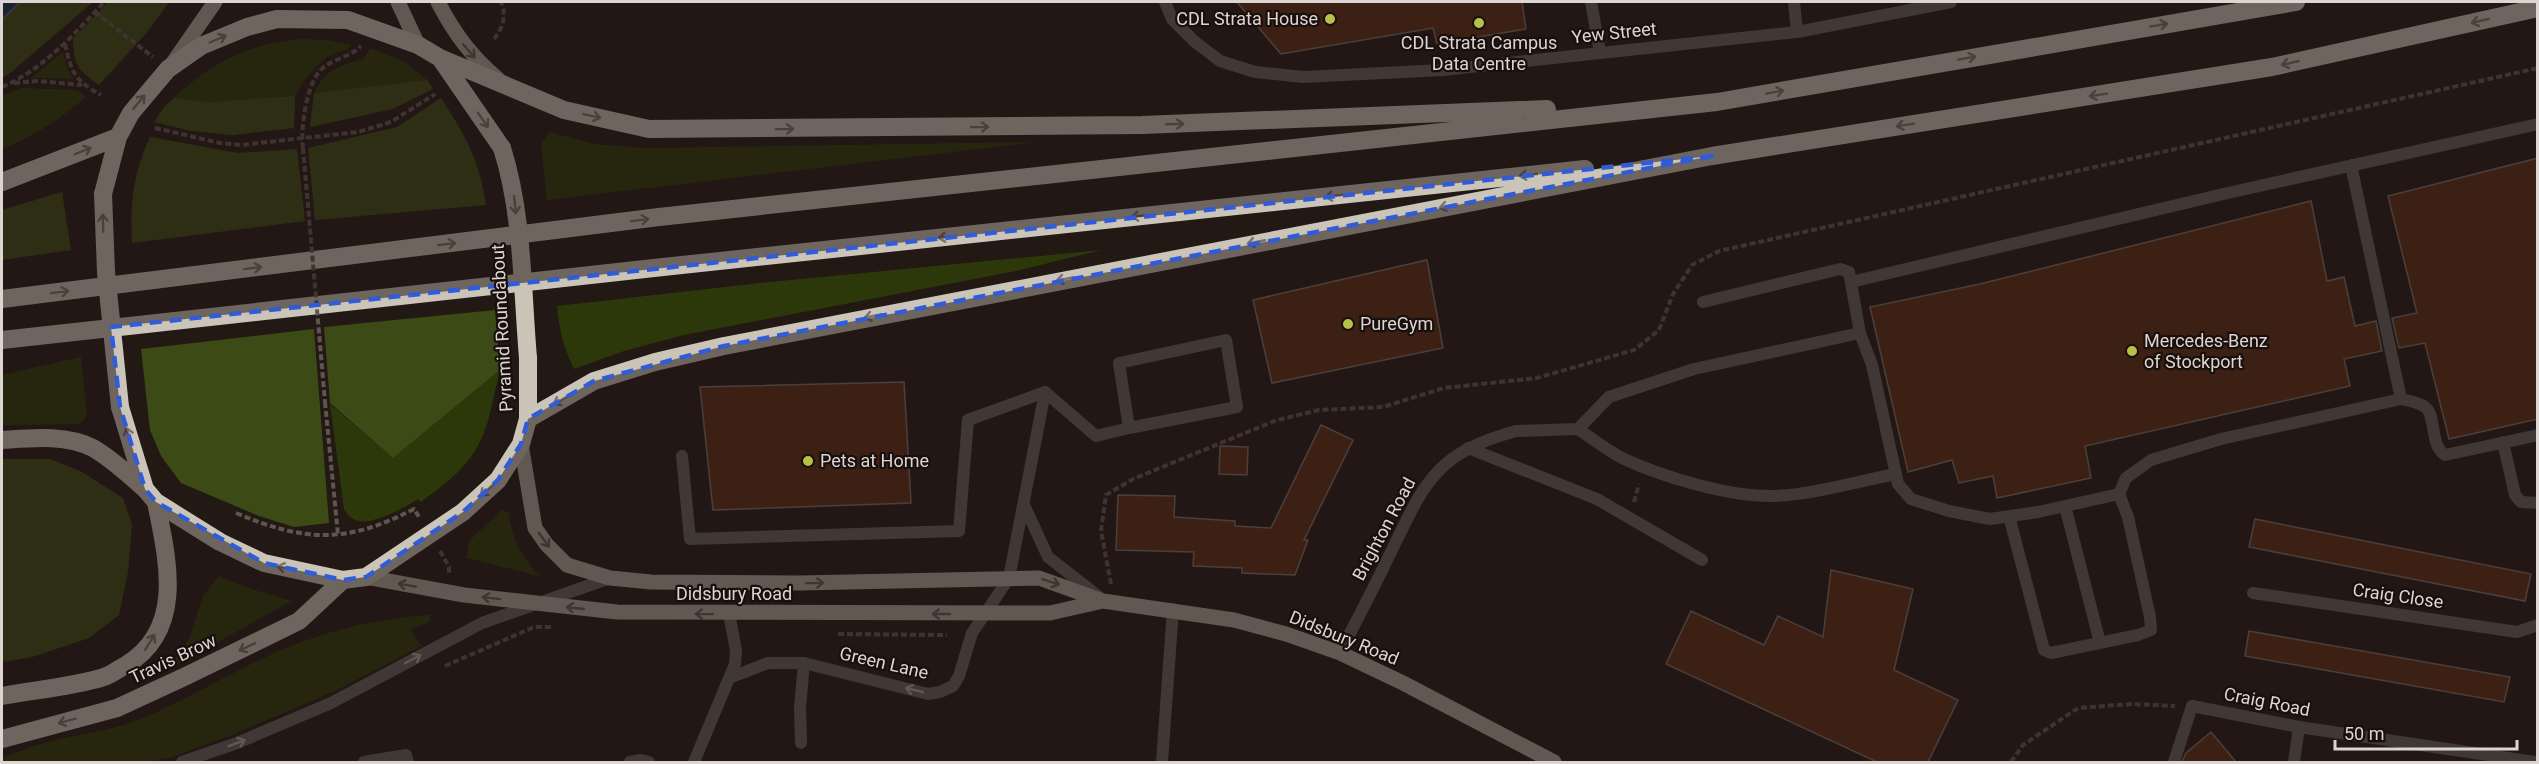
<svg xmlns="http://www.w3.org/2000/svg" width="2539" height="764" font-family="Roboto,sans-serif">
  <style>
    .green { fill: #2c380a }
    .forest { fill: #3c4b16 }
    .water { fill: #1a325a; stroke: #54637e; stroke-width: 1.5 }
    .building { fill: #5c2c16; stroke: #7b6f6a; stroke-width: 1.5 }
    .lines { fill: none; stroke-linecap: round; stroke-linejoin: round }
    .path { stroke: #5f5652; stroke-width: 4; stroke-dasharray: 6 3; stroke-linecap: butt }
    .lane { stroke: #63605c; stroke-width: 12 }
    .street { stroke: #63605c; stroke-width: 12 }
    .primary { stroke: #ada79e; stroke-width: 15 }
    .highway { stroke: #cbc4b8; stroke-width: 18 }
    .path-bridge { stroke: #5f5652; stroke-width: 4; stroke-dasharray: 6 3; stroke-linecap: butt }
    .highway-bridge { stroke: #cbc4b8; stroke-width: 18 }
    .oneway { stroke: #7b736b }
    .oneway2 { stroke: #635b55 }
    .oneway3 { stroke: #aca6a3 }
    .marked { fill: none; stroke: #305cd7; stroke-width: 4.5; stroke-dasharray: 12 8; stroke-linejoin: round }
    .poi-dot { fill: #b8c147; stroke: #190f0c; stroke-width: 2 }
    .labels { text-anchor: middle; stroke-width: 4.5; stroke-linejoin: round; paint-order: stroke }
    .poi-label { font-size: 18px; fill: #dcd5d2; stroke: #190f0c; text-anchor: start }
    .street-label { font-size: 18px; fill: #dcd5d2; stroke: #190f0c }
  </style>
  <rect width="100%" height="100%" fill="#221814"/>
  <path class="green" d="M301 39 327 40 352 45C345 53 334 52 326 58 312 68 303 81 295 96L207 102 174 98C212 62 248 44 301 39Z
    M370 48 403 61 427 80 314 93C324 70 341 65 363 59Z
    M63 52 68 70 74 79 31 78Z
    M22 88 77 90 86 97C59 120 34 136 2 149V96Z
    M550 132 593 144 644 148 1038 142 547 200 541 144Z
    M1102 250 1016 271 684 335 624 351 574 369C564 349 559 329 557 306L760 283Z
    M81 357 87 415 80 424 2 425V375Z
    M500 370C493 396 490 427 475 451 462 472 441 487 421 502L418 499C407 507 371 525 359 521 351 519 348 515 344 509L330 404 393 458Z
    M502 510 508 512C513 541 520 554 539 576L467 558 469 541Z
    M219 576 254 590 291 601 168 670 189 639 203 596Z
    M430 615V621L411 630 421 646 335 691 234 734 172 757 147 762H2V758C16 753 30 747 44 743 73 735 104 732 133 722 180 704 222 677 268 656 318 633 374 618 430 615Z"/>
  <path class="forest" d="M20 2H93L9 74 2 78V20Z
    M108 2H169L148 31 99 85C77 69 74 66 73 39Z
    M427 80 433 89 393 109 310 127 314 93Z
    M295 96 294 128 233 135 191 131 154 122 164 107 174 98 207 102Z
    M441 98C465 135 480 161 486 205L315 220 308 148 397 127Z
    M150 137 238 153 297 149 305 221 132 243C130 202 133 175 150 137Z
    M62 192 71 250 2 260V210Z
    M495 310 500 370 393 458 330 403 324 327Z
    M314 329 329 523 294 527 259 516 181 483 161 456 150 430 141 349Z
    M2 459H50L82 472 123 498 132 525 128 572 119 615 89 638 32 657 2 662Z"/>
  <path class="water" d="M2 2H20L2 20Z"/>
  <path class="building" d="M1237 2H1522L1526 29 1437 44 1433 28 1281 54Z
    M2538 158V419L2449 439 2425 343 2399 348 2392 318 2417 313 2388 196Z
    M2311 201 2327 281 2344 277 2355 326 2376 321 2382 351 2344 359 2350 386 2085 446 2091 478 1997 498 1993 476 1959 483 1952 460 1908 472 1870 307 1980 284Z
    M1427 260 1443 348 1272 383 1253 300Z
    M904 382 911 503 713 510 700 387Z
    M1321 425 1353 440 1304 540H1308L1295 575 1242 573V568L1193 566 1194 552 1116 550 1118 495 1175 496 1174 517 1235 521V526L1271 528Z
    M1220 446 1248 447 1247 475 1219 474Z
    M2255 519 2531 574 2525 601 2249 547Z
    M1831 570 1913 589 1894 670 1958 700 1928 762H1877L1666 664 1691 611 1764 645 1778 616 1823 637Z
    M2249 631 2510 677 2504 702 2245 656Z
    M2211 732 2236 762H2182L2186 753Z"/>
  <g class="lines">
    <path class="path" d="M95 12 153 57
      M494 39C503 28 507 15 501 2
      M65 44C71 72 75 81 101 95
      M14 83 38 81 82 85
      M2 87C42 70 75 34 104 2
      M155 128 220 143 241 145 358 132 391 122 435 94
      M303 148C300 128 307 79 324 67 336 58 350 57 361 46
      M325 402 338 535
      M1634 502 1639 484
      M236 513C305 542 346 544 414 509L419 517
      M440 551 449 567V574
      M1111 584 1101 531 1106 495 1133 479 1277 420 1319 410 1383 407 1444 388 1537 378 1634 350 1659 330 1673 294 1692 265 1719 251 2538 68
      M838 634 947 635
      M445 666 534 627H552
      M2011 762 2023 745 2078 708 2132 704 2175 706"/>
    <path class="lane" d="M1591 2 1600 52
      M1794 2 1797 32
      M2351 165 2401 399
      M1851 282 2232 192 2538 124
      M1703 302 1840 269 1849 272 1860 333 1872 365 1898 484 1911 499 1949 511 1990 519 2038 512 2119 494 2126 478 2151 460 2221 439 2401 399C2409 401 2418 402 2425 407 2437 416 2429 444 2445 455L2538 435
      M1578 429C1593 439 1608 451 1624 459 1663 477 1727 496 1770 496 1807 496 1859 481 1896 474
      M1516 431 1578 429 1609 397 1694 369 1860 333
      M2503 442 2515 495 2521 502 2538 503
      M1468 448 1597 499 1702 560
      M682 456 690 539 959 531 968 420 1045 392 1096 436 1129 428 1237 407 1226 340 1119 363 1129 428
      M2065 506 2100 643
      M2009 516 2044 650 2051 653 2138 635 2151 630 2150 617 2128 517 2119 494
      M801 743 800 708 804 663
      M182 762 237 743 331 703 482 623 610 578
      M364 762 406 755 408 762
      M630 762 641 760 649 762"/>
    <path class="street" d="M1165 2 1172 19 1194 41 1220 61 1255 72 1303 77 1442 70 1797 32 1951 2
      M1025 507 1048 557 1098 596
      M2253 593 2517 632 2538 625
      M1340 653C1356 621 1373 590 1388 558 1424 485 1432 454 1516 431
      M729 678 768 663H804L928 694 940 692 953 686 959 676 972 633 1009 578 1045 392
      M694 762 735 664 736 650 729 614
      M1162 762 1173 609
      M2174 762 2192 706 2299 727 2535 762
      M2294 762 2299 727"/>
    <path class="primary" d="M398 2 418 45
      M438 2C454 33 471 56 498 79
      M172 64 215 2
      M521 444 535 528 547 545 567 565 610 578 651 582 799 583 1039 578 1103 601 1234 620 1286 634 1340 653 1403 683 1554 762
      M366 577 464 595 617 612 1050 613 1103 601"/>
    <path class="highway" d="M440 58 564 110 649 129 1142 125 1547 109
      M2 182 118 137
      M103 194 118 137 131 113 168 69 201 46 247 27 277 19 348 20 418 45 440 58 502 148
      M2 299 659 217 1717 102 2296 2
      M2 340 663 267 1585 169
      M120 407 145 489 156 502 220 542 264 563 343 580 366 577 463 512 498 480 521 444 528 419V358
      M528 419 594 381 655 362 724 346 1712 156 2272 67 2538 8
      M2 440C31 438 66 434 93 448 112 459 129 475 145 489
      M2 696C35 690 69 687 101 678 110 676 118 669 126 665 186 629 167 558 156 502
      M2 739 117 708 184 677 299 621 343 580"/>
    <path class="path-bridge" d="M303 148 325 402"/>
    <path class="highway-bridge" d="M502 148C523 214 522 288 528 358
      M103 194 106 272 120 407"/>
  </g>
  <defs><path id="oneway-shaft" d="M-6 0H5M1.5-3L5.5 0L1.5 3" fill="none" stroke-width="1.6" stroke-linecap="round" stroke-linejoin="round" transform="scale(1.5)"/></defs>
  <g class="oneway">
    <use href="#oneway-shaft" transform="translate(2480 21) rotate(167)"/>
    <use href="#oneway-shaft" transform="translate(2159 25) rotate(-10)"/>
    <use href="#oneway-shaft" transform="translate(218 39) rotate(-23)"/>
    <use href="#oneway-shaft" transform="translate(1967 58) rotate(-10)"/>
    <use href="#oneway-shaft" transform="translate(2290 63) rotate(167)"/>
    <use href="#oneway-shaft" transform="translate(1775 92) rotate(-10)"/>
    <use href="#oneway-shaft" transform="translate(2098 95) rotate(171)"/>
    <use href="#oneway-shaft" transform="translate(139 102) rotate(-50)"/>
    <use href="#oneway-shaft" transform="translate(592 116) rotate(12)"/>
    <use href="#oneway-shaft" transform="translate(483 120) rotate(55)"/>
    <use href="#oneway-shaft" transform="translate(1175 124) rotate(-2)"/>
    <use href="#oneway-shaft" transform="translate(1905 125) rotate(171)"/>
    <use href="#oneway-shaft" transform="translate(980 127) rotate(-1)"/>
    <use href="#oneway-shaft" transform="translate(785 129) rotate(-1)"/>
    <use href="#oneway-shaft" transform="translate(83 151) rotate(-22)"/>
    <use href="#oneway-shaft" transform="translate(1528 175) rotate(174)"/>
    <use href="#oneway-shaft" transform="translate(1334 196) rotate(174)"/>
    <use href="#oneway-shaft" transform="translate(515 205) rotate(84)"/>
    <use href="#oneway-shaft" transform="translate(1448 206) rotate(169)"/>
    <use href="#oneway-shaft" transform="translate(1140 216) rotate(174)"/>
    <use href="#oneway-shaft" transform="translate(640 220) rotate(-7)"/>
    <use href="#oneway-shaft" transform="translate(103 223) rotate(-92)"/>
    <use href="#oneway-shaft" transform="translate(947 237) rotate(174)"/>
    <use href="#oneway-shaft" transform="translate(1256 242) rotate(169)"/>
    <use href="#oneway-shaft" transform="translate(447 244) rotate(-7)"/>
    <use href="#oneway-shaft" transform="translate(253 268) rotate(-7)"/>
    <use href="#oneway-shaft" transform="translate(1065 279) rotate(169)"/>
    <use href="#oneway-shaft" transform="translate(60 292) rotate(-7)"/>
    <use href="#oneway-shaft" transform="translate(873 316) rotate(169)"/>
    <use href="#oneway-shaft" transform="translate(561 400) rotate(150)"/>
    <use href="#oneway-shaft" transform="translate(129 436) rotate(-107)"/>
    <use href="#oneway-shaft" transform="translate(487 490) rotate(138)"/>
    <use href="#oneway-shaft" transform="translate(286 568) rotate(-168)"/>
    <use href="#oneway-shaft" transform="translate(150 642) rotate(-58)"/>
    <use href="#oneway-shaft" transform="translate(247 647) rotate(154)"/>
    <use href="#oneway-shaft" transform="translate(67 721) rotate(165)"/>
  </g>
  <g class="oneway2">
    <use href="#oneway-shaft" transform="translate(469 51) rotate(49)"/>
    <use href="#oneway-shaft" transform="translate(544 540) rotate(54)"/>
    <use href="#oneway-shaft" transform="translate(1051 582) rotate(19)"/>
    <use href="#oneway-shaft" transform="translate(815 583) rotate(-1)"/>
    <use href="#oneway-shaft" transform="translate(407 585) rotate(-170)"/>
    <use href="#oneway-shaft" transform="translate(491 598) rotate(-173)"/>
    <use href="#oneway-shaft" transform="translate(575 608) rotate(-174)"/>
    <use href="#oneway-shaft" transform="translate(704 614) rotate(-179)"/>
    <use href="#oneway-shaft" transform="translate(941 614) rotate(180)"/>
  </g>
  <g class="oneway3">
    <use href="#oneway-shaft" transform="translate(413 659) rotate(-28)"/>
    <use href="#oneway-shaft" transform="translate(914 690) rotate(-166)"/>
    <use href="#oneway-shaft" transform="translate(237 743) rotate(-21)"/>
  </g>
  <path d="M0 0H2539V764H0ZM1712 156 724 346 594 381 528 419 521 444 498 480 463 512 366 577 343 580 264 563 156 502 145 489 120 407 111 327Z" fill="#221814" fill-opacity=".55" fill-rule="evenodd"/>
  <path class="marked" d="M1712 156 724 346 594 381 528 419 521 444 498 480 463 512 366 577 343 580 264 563 156 502 145 489 120 407 111 327Z"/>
  <g class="poi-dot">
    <circle cx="1330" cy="19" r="6"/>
    <circle cx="1479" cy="23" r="6"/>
    <circle cx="1348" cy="324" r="6"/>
    <circle cx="2132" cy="351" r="6"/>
    <circle cx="808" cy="461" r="6"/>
  </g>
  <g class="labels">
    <g class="poi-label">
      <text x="1318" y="25" text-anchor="end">CDL Strata House</text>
      <text x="1479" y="49" text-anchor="middle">CDL Strata Campus<tspan x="1479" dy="21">Data Centre</tspan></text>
      <text x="1360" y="330">PureGym</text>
      <text x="2144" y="347">Mercedes-Benz<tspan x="2144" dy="21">of Stockport</tspan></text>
      <text x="820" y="467">Pets at Home</text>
    </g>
    <g class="street-label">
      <text transform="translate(1614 33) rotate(-6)" y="6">Yew Street</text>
      <text transform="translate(502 328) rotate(-93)" y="6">Pyramid Roundabout</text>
      <text transform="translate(1384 529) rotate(-62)" y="6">Brighton Road</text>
      <text x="734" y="600">Didsbury Road</text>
      <text transform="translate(2398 596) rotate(8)" y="6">Craig Close</text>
      <text transform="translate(1344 638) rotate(22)" y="6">Didsbury Road</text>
      <text transform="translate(173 659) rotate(-25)" y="6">Travis Brow</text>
      <text transform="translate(884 663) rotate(13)" y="6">Green Lane</text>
      <text transform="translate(2267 702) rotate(11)" y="6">Craig Road</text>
    </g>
  </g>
  <rect width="2539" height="764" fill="none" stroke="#dcd5d2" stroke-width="6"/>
  <path d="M2335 740v9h182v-9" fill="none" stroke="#dcd5d2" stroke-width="3"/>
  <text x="2344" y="740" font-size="18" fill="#dcd5d2" stroke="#190f0c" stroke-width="4.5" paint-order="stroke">50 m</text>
</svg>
